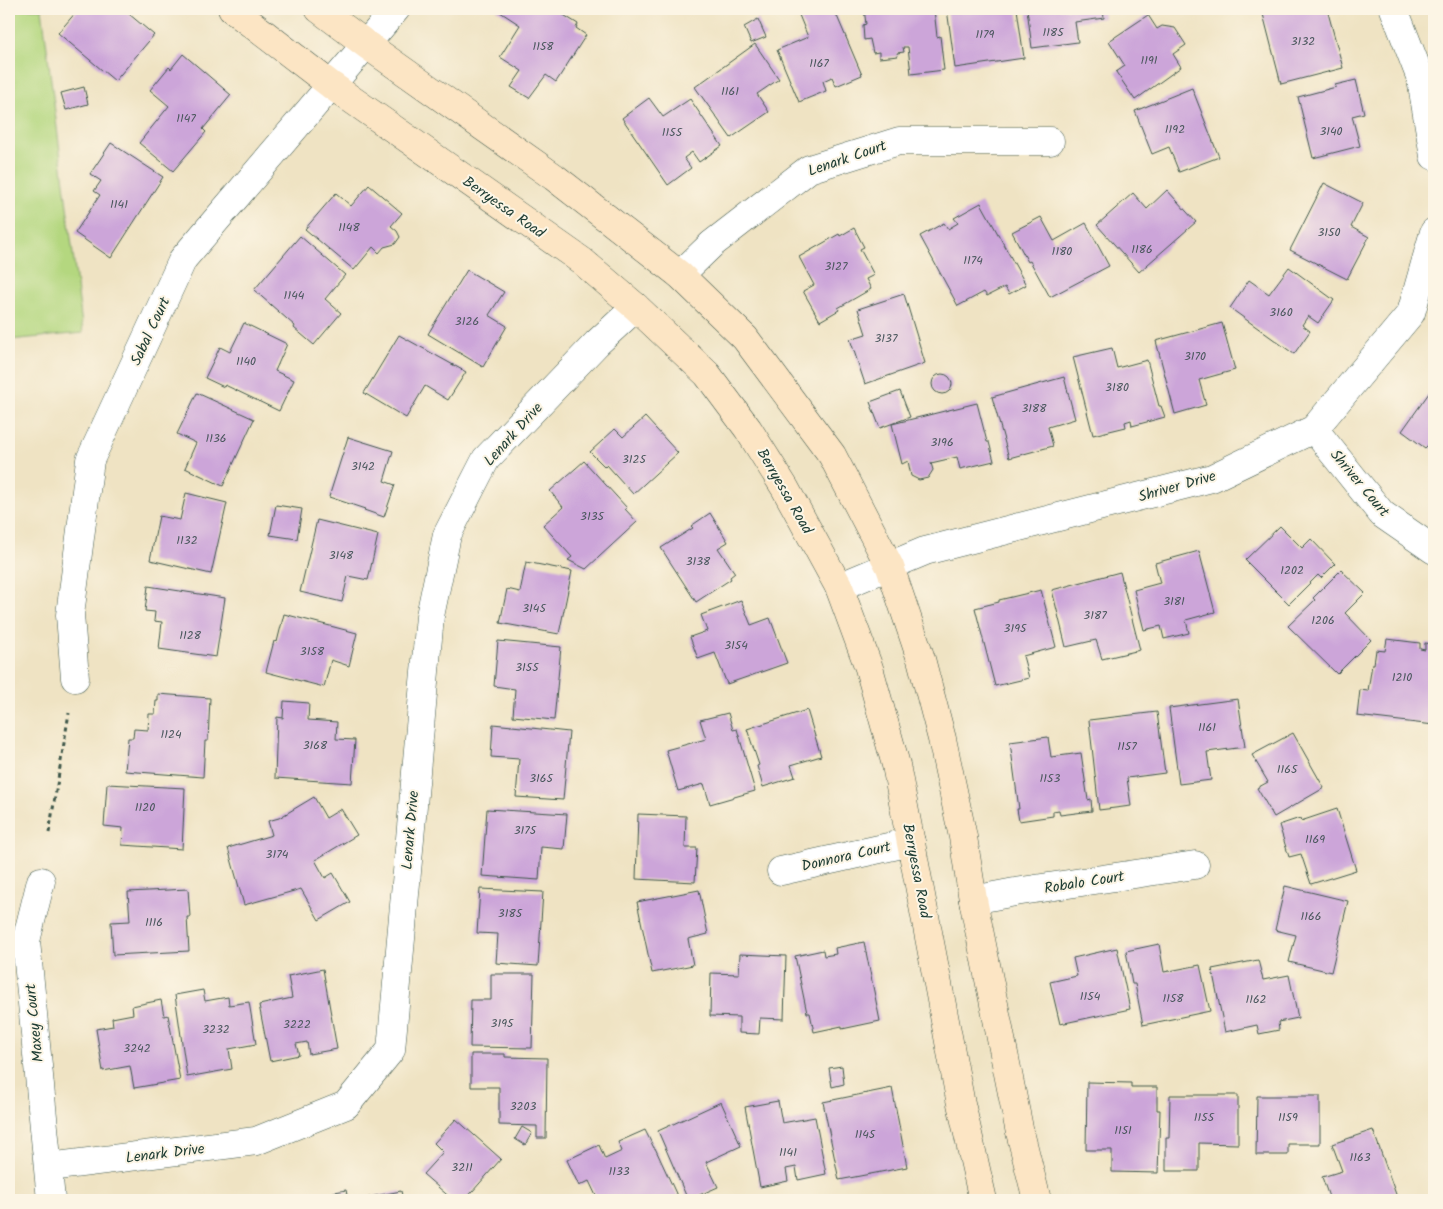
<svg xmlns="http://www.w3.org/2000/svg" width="1443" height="1209" font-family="Kalam,sans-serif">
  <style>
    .green { fill: #b4d77f; stroke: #6a8a5a }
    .building { fill: #cca5d9 }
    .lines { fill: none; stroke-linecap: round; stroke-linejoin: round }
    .street-casing { stroke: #3e5649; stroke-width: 29 }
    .secondary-casing { stroke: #3e5649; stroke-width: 29 }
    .path { stroke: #3e5649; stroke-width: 3; stroke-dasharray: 4 4; stroke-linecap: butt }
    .street { stroke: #fff; stroke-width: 28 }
    .secondary { stroke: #fce5c4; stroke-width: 28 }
    .labels { text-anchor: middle; stroke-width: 4; stroke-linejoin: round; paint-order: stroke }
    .number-label { font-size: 12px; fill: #4a575d }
    .street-label { font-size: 15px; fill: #1f3d34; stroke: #fcf5e5 }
  </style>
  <rect width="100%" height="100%" fill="#fcf5e5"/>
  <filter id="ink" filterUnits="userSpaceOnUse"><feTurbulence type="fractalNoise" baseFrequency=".02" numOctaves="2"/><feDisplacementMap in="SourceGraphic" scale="10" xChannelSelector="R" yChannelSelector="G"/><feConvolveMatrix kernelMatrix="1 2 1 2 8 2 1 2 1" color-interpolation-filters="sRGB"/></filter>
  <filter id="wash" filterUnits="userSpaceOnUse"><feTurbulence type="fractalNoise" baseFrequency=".0096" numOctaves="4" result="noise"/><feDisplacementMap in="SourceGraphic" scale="20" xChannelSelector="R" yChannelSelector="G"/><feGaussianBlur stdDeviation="1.12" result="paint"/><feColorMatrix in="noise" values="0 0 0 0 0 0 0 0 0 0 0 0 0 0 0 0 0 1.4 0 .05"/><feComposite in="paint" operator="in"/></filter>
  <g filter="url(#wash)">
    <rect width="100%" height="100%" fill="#efe3c3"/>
    <path class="green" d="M9 9H42L83 333 9 340Z"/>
    <g id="blocks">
      <path class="building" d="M74 9H123L154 35 115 81 58 33 77 11Z
        M498 9H554L578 24 576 28 586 35 556 82 546 75 529 98 511 87 522 71 500 57 520 25 497 10Z
        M813 9H834L862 75 836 86 832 77 823 81 826 91 799 102 777 50 808 37 799 15Z
        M864 9H934L937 37 940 36 944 70 911 74 908 47H903L904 52 897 53 898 56 879 58V52L873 53 870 39 864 40 863 25 866 24Z
        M947 9H1017L1024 58 955 68Z
        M1027 9H1103L1104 18 1075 22 1078 42 1032 48Z
        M1282 9H1327L1343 68 1281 84 1263 14Z
        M1148 15 1157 29 1162 26 1175 28 1186 45 1173 54 1181 67 1135 100 1116 72 1125 66 1109 41Z
        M758 19 766 37 751 43 744 27Z
        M755 44 779 79 757 94 769 112 731 138 695 87Z
        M183 54 231 95 203 129 206 132 173 171 139 143 169 106 150 90 169 67 171 69Z
        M1356 80 1364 113 1352 116 1360 146 1313 158 1298 97 1336 87 1335 85Z
        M84 87 88 104 66 110 61 93Z
        M1192 88 1219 157 1179 172 1169 147 1152 154 1135 111Z
        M649 98 663 117 690 99 722 146 699 162 692 152 684 158 691 168 668 185 622 118Z
        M111 143 163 177 111 258 75 233 100 195 94 191 101 181 90 174Z
        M1324 183 1363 203 1351 227 1369 237 1347 279 1290 250Z
        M369 185 402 213 391 226 397 231 400 237 395 244 384 247 379 253 373 247 354 270 305 229 336 193 351 206Z
        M1167 190 1196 222 1139 272 1097 225 1133 193 1147 209Z
        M981 203 1026 285 1009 294 1005 287 987 296 984 292 958 306 920 236 944 223 948 229 958 223 954 218Z
        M1041 217 1054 241 1086 223 1109 266 1050 297 1030 261 1028 262 1012 232Z
        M854 228 864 247 860 249 874 275 866 279 871 289 838 308 839 310 820 321 803 291 814 285 799 257 839 234 840 236Z
        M300 236 345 275 325 299 341 313 314 345 294 328 295 326 254 290Z
        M1289 267 1334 300 1318 323 1308 316 1302 325 1310 331 1294 354 1230 308 1249 280 1269 294Z
        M467 270 504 292 489 315 507 326 483 367 428 334Z
        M904 294 925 363 865 384 850 339 866 334 858 309Z
        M244 323 287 344 275 371 294 380 279 411 225 385 224 387 205 378 220 347 230 352Z
        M1222 323 1235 370 1199 380 1206 405 1175 414 1156 341Z
        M399 335 466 372 448 400 425 386 406 418 364 393Z
        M1112 348 1117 368 1147 360 1159 406H1161L1165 417 1132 426 1131 420 1125 422 1126 427 1093 435 1073 357Z
        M932 384a10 10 0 1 1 20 0a10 10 0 1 1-20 0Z
        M1064 377 1075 419 1048 427 1053 446 1009 458 992 397Z
        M1434 386V450L1428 445 1425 448 1402 431Z
        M900 391 910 417 880 428 870 402Z
        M197 393 254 419 223 486 185 468 196 443 177 434Z
        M977 403 987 442H989L994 461 960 469 957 457 931 463 933 470 928 478 919 480 911 476 908 461 902 464 892 424Z
        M645 417 678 453 633 494 607 465 605 467 590 452 615 429 623 437Z
        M348 437 393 451 384 481 395 485 384 517 364 510 365 509 329 497Z
        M584 461 627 508 625 509 637 522 586 569 568 560 572 557 543 525 563 507 550 491Z
        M186 493 227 503 211 574 150 560 159 516 180 520Z
        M276 505 302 509 297 539 270 535Z
        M710 513 728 542 718 548 735 573 730 577 731 579 696 602 661 548 693 528 691 526Z
        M317 520 378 535 368 580 348 576 342 602 300 592Z
        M1280 526 1302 548 1311 539 1335 564 1321 578 1318 575 1289 604 1245 560Z
        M1199 551 1215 612 1186 620 1189 633 1164 639 1161 626 1144 630 1134 590 1160 583 1155 563Z
        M526 562 572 571 559 634 500 623 507 589 520 592Z
        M1341 570 1365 593 1345 613 1371 640 1337 674 1288 626 1315 600 1313 598Z
        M1120 572 1140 650 1102 659 1096 640 1066 647 1052 590Z
        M148 586 225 598 216 657 159 649 162 622 154 621 155 612 145 611Z
        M1041 590 1056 647 1023 656 1029 678 995 686 975 608 999 602V600Z
        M741 600 751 625 770 618 787 663 727 684 715 653 698 659 690 637 707 631 701 615Z
        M284 614 357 633 349 666 331 660 324 687 266 672 274 641 277 642Z
        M1387 639 1420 643V649L1425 650V643L1434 644V725L1357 716 1360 690 1368 691 1372 664H1374L1376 650 1385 651Z
        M498 641 561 647 554 720 513 716 515 689 494 686Z
        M158 694 210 698 208 741H205L203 777 125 771 128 738H133L134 729 148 730 149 714H155L156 701H158Z
        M1238 699 1245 747 1207 752 1211 780 1179 784 1169 708Z
        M284 701 309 703 308 720 337 722 336 739 355 740 352 783 275 778 277 717 283 718Z
        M807 710 821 756 791 765 795 777 763 787 757 766 759 765 747 729Z
        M1157 712 1165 773 1127 778 1131 806 1099 810 1089 720Z
        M728 713 733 730 737 729 755 791 710 804 704 784 678 791 666 750 706 739 700 720Z
        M493 724 569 732 563 800 516 797 519 759 491 757Z
        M1293 733 1324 788 1274 817 1257 788 1268 782 1252 755Z
        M1048 737 1051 757 1081 753 1088 800 1091 799 1092 811 1060 815 1059 810 1053 811V816L1019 821 1017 809H1019L1010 742Z
        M107 784 185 788 182 849 122 845 123 828 104 826Z
        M314 797 326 818 341 809 357 835 315 860 325 878 333 873 350 902 319 920 301 889 244 905 228 848 272 835 268 821 279 818Z
        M487 809 567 814 564 849 541 847 539 880 482 876Z
        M1337 809 1356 870 1311 884 1301 854 1289 857 1279 825 1300 818 1301 821Z
        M638 814 686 816 685 848H697L695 882 636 879Z
        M1285 886 1348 901 1331 972 1289 962 1296 935 1275 930Z
        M188 889 190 917H187L189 951 113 955 111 922 130 921 128 892Z
        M480 889 543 892 538 966 496 963 498 934 477 933Z
        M699 890 708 934 688 939 693 965 652 973 637 902Z
        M864 942 880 1021 842 1029V1026L814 1032 810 1013H807L795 956 823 950 824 956 836 954 835 948Z
        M1159 944 1164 972 1200 965 1210 1011 1143 1025 1135 984H1132L1126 951Z
        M1117 948 1130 1009 1060 1024 1050 982 1077 976 1073 958Z
        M740 954 786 956 784 1019 760 1018 759 1034 739 1033V1017L710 1016 711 973 739 974Z
        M1258 960 1263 980 1289 975 1298 1018 1278 1022 1279 1030 1259 1034 1257 1025 1225 1032 1212 969Z
        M323 969 337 1049 309 1054 307 1042 296 1044 299 1055 270 1061 259 1005 292 998 288 976Z
        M491 974H534L532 1048 470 1047 471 1000H491Z
        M203 990 205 1001 228 997 229 1005 249 1002 256 1044 229 1049 232 1069 187 1077 175 995Z
        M161 1000 164 1016 168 1015 180 1080 134 1088 130 1066 103 1071 96 1029 113 1026 112 1018 133 1014 132 1006Z
        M471 1054H505V1057L547 1058 546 1138H537V1126L499 1125V1087H471Z
        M842 1066 844 1084 832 1087 829 1068Z
        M1087 1082 1131 1083V1087H1157V1110H1160L1158 1173 1112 1172V1150H1086Z
        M892 1088 907 1167 839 1180 823 1102Z
        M1170 1095H1238V1144L1199 1143V1171H1166V1138H1169Z
        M1257 1096H1320V1144H1288V1155H1256Z
        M778 1101 782 1123 815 1117 826 1174 798 1180 796 1167 786 1169 788 1181 760 1187 745 1107Z
        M721 1102 741 1146 706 1162 718 1187 688 1200 658 1131Z
        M456 1119 501 1159 465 1200H453L423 1174 443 1152 434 1143Z
        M522 1127 532 1133 525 1145 515 1139Z
        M645 1130 654 1148H655L679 1200H598L589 1181 579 1186 567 1160 599 1145 605 1159 622 1151 618 1142Z
        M1373 1130 1398 1200H1330L1322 1177 1342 1171 1332 1144Z
        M346 1190 348 1200H313V1196Z
        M401 1191 403 1200H361L360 1199Z"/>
    </g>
  </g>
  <g filter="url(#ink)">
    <use href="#blocks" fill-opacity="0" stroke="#3e5649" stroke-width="1"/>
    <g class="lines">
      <defs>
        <path id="street" d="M1394 9 1421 79 1434 156
          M680 275 712 244 809 169 899 141H1050
          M1314 429 1382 514 1434 550
          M839 587 925 551 1212 478 1314 429 1411 313 1434 232
          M75 678 70 615 90 460 183 259 396 9
          M781 871 911 842
          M41 881 26 941 51 1200
          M973 900 1015 892 1195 865
          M49 1167 256 1141 346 1105 391 1050 430 616 447 535 486 459 597 343 636 307"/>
        <path id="secondary" d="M232 9 331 85 582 261 636 307 707 374 748 429 785 488 839 587 869 668 896 765 960 1099 983 1200
          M319 9 367 45 554 177 680 275 745 338 832 455 890 567 921 659 942 739 963 837 973 900 1019 1128 1037 1200"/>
      </defs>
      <use href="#street" class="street-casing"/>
      <use href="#secondary" class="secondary-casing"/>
      <path class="path" d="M49 833 69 713"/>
      <use href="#street" class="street"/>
      <use href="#secondary" class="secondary"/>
    </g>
  </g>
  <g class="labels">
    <g class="number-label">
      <text x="1053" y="36">1185</text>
      <text x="985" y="38">1179</text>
      <text x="1303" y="45">3132</text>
      <text x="543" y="50">1158</text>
      <text x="1149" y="64">1191</text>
      <text x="819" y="67">1167</text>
      <text x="730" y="95">1161</text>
      <text x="186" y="122">1147</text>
      <text x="1175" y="133">1192</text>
      <text x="1331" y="135">3140</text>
      <text x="672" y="136">1155</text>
      <text x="119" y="208">1141</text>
      <text x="349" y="231">1148</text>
      <text x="1329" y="236">3150</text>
      <text x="1142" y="253">1186</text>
      <text x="1062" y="255">1180</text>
      <text x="973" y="264">1174</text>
      <text x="836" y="270">3127</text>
      <text x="294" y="299">1144</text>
      <text x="1281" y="316">3160</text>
      <text x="467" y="325">3126</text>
      <text x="886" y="342">3137</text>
      <text x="1195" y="360">3170</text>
      <text x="246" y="365">1140</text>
      <text x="1117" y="391">3180</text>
      <text x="1034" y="412">3188</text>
      <text x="216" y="442">1136</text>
      <text x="942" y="446">3196</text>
      <text x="634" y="463">3125</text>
      <text x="363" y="470">3142</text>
      <text x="592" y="520">3135</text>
      <text x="187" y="544">1132</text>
      <text x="341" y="559">3148</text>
      <text x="698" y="565">3138</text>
      <text x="1292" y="574">1202</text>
      <text x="1174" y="605">3181</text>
      <text x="534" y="612">3145</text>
      <text x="1095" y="619">3187</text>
      <text x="1323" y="624">1206</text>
      <text x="1015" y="632">3195</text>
      <text x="190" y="639">1128</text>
      <text x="736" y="649">3154</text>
      <text x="312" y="655">3158</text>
      <text x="527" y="671">3155</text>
      <text x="1402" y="681">1210</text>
      <text x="1207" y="731">1161</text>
      <text x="171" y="738">1124</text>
      <text x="315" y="749">3168</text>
      <text x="1127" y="750">1157</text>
      <text x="1287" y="773">1165</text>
      <text x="541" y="782">3165</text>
      <text x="1050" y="782">1153</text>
      <text x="145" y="811">1120</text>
      <text x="525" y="834">3175</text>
      <text x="1315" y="843">1169</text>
      <text x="277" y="858">3174</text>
      <text x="510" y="917">3185</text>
      <text x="1311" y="920">1166</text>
      <text x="154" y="926">1116</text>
      <text x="1090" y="1000">1154</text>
      <text x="1173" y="1002">1158</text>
      <text x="1256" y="1003">1162</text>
      <text x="502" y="1027">3195</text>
      <text x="297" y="1028">3222</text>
      <text x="216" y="1033">3232</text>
      <text x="137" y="1052">3242</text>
      <text x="523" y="1110">3203</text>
      <text x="1204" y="1121">1155</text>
      <text x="1288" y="1121">1159</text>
      <text x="1123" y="1134">1151</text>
      <text x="865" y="1138">1145</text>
      <text x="788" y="1156">1141</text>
      <text x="1360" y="1161">1163</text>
      <text x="462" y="1171">3211</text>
      <text x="619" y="1175">1133</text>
    </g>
    <g class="street-label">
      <text transform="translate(847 158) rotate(-19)" y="5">Lenark Court</text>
      <text transform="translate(504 207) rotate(35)" y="5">Berryessa Road</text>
      <text transform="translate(150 331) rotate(-65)" y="5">Sabal Court</text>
      <text transform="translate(513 434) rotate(-48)" y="5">Lenark Drive</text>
      <text transform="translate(1360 483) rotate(50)" y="5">Shriver Court</text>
      <text transform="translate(1177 486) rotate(-16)" y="5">Shriver Drive</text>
      <text transform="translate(785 491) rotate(60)" y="5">Berryessa Road</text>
      <text transform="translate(410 830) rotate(-85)" y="5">Lenark Drive</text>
      <text transform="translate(846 856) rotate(-13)" y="5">Donnora Court</text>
      <text transform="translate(917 871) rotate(79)" y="5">Berryessa Road</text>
      <text transform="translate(1084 882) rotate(-9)" y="5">Robalo Court</text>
      <text transform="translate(34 1023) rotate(-96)" y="5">Maxey Court</text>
      <text transform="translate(165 1153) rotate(-7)" y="5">Lenark Drive</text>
    </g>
  </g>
  <rect width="1443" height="1209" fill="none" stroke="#fcf5e5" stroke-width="30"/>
</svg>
